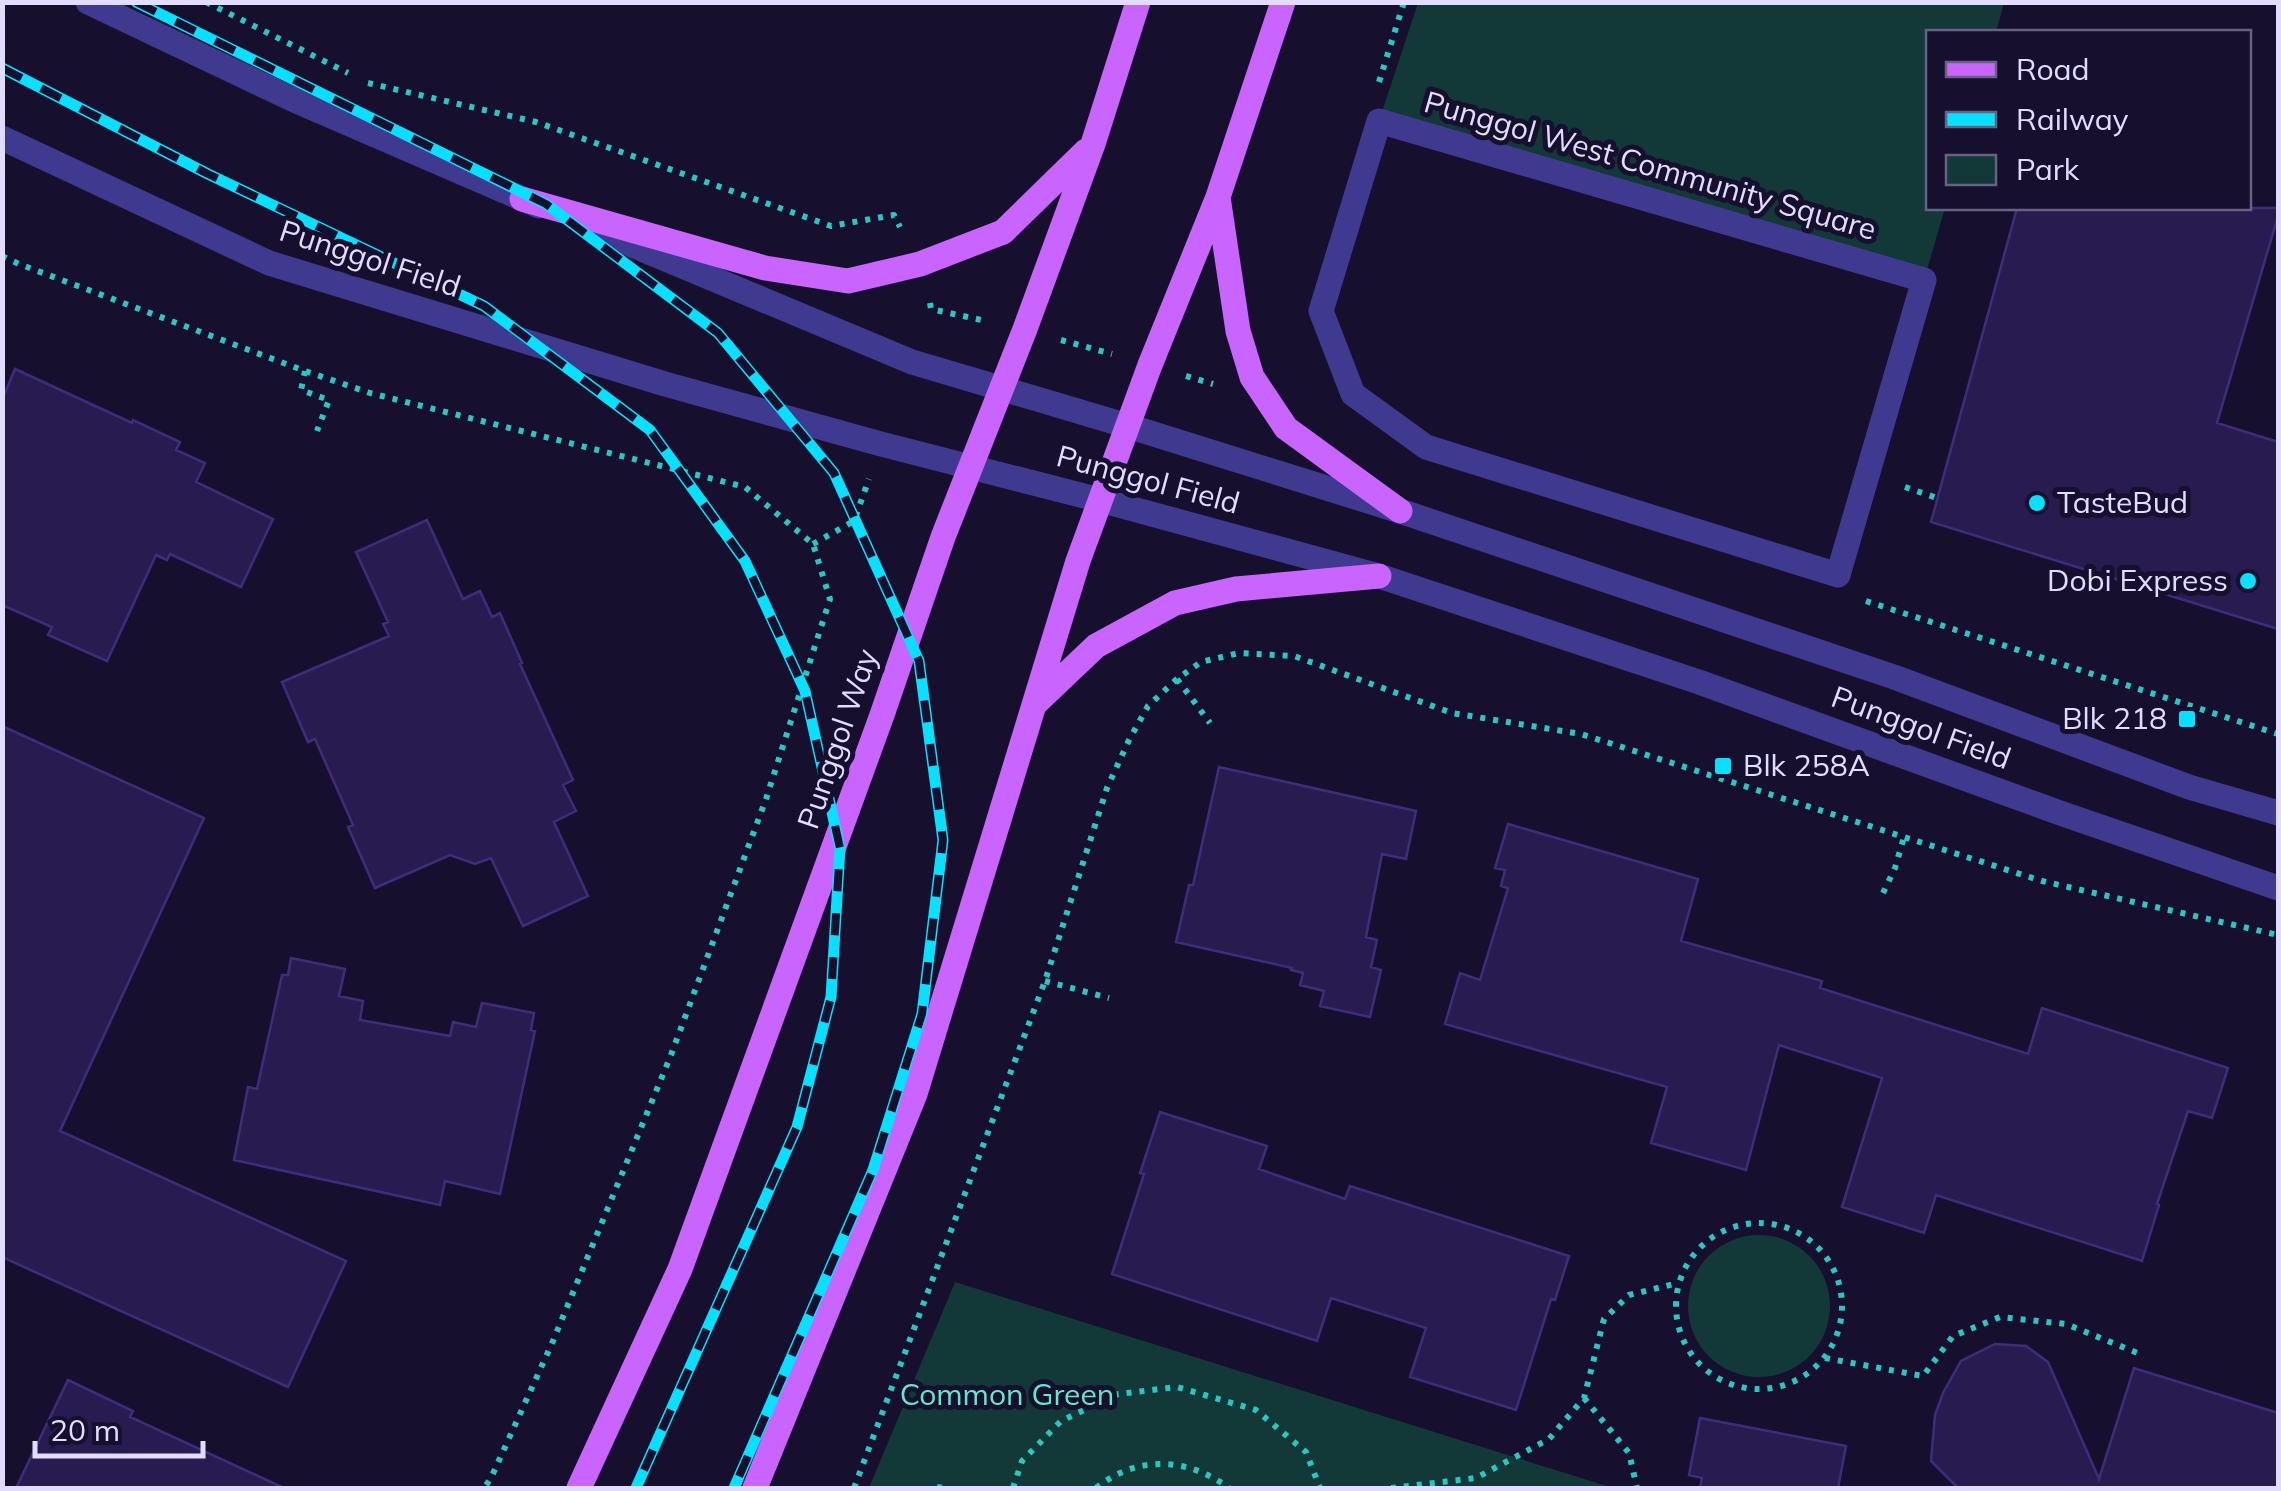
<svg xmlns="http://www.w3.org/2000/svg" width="2281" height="1491" font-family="Mulish,sans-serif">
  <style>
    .green { fill: #133838 }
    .building { fill: #281b50; stroke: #3f2c7d; stroke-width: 2.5 }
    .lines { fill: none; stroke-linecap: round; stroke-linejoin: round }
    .path { stroke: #2ac6c2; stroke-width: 6; stroke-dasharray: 5 8; stroke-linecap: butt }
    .pedestrian { stroke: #3f398f; stroke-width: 25 }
    .minor { stroke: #3f398f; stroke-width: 25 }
    .tertiary { stroke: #3f398f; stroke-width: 25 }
    .primary { stroke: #ca64ff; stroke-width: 25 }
    .rail-casing { stroke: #09dfff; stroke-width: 11 }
    .rail { stroke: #16102e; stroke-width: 8; stroke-dasharray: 22; stroke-linecap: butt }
    .poi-dot { fill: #09dfff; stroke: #16102e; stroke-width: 4 }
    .labels { text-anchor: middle; stroke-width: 10; stroke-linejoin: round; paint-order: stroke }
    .street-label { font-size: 30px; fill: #e2ddff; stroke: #16102e }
    .poi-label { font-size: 30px; fill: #e2ddff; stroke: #16102e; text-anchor: start }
    .park-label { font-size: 30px; fill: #61e7ca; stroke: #16102e }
  </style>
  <rect width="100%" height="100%" fill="#16102e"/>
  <path class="green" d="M1418 3H2004L1996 32H1928V208H1945L1924 280 1379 121Z
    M1688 1306a71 71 0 1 1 142 0a71 71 0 1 1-142 0Z
    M955 1282 1613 1488H869Z"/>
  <path class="building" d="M2017 208H2278V216L2217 423 2278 442V629L1931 522Z
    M15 369 132 423 133 420 180 442 176 450 205 463 196 482 273 519 241 587 170 554 167 560 156 555 107 661 48 635 52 627 2 605V400Z
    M427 520 463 599 480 591 492 617 500 613 522 663 520 664 573 780 563 785 576 811 554 822 588 896 523 926 491 858 475 864 450 855 375 888 348 827 353 825 315 739 308 742 282 682 389 636 383 624 388 622 356 552Z
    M2 726 204 818 60 1131 346 1261 288 1387 2 1257Z
    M1219 767 1416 811 1406 859 1382 854 1366 937 1377 940 1371 967 1381 970 1370 1017 1320 1006 1324 991 1300 985 1303 973 1291 970 1292 968 1176 942 1189 885H1193Z
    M1508 824 1698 879 1681 941 1822 981 1820 988 2028 1054 2042 1008 2228 1068 2212 1118 2188 1111 2157 1204 2159 1205 2142 1261 1936 1195 1924 1233 1842 1207 1882 1078 1779 1045 1746 1170 1651 1143 1667 1087 1445 1024 1460 973 1480 980 1508 888 1501 886 1505 870 1495 868Z
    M291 958 345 969 339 996 363 1001 360 1020 450 1036 453 1022 476 1027 482 1003 534 1013 531 1030 535 1031 500 1194 445 1181 440 1205 234 1160 248 1087 257 1089 282 975H288Z
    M1160 1112 1267 1146 1259 1169 1345 1199 1350 1186 1569 1256 1555 1300 1551 1299 1516 1410 1410 1377 1426 1328 1331 1298 1317 1341 1112 1274 1144 1174 1140 1173Z
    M1995 1344 2026 1346 2048 1362 2099 1479 2134 1368 2278 1413V1488H1958L1931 1461 1935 1415 1943 1393 1961 1361Z
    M68 1380 133 1411 130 1417 284 1488H16Z
    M1700 1418 1846 1446 1838 1488H1700L1702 1478 1689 1475Z"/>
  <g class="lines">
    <path class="path" d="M206 2 348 73
      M1379 82 1404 2
      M368 83 536 122 831 226 894 215 900 227
      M2 256 19 264 305 371 370 393 745 487 813 544 830 599 766 799 671 1055 553 1341 491 1478 484 1488
      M930 303 931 309 986 321
      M1061 340 1112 354
      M305 371 301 390 329 400 317 431
      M1186 376 1213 384
      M1905 487 1937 498
      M813 544 854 521 869 479
      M1866 601 2278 734
      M1177 679 1210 723
      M1883 893 1895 868 1904 837
      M1045 981 1109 998
      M1676 1306a83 83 0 1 1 166 0a83 83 0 1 1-166 0Z
      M1825 1358 1923 1376 1953 1336 2000 1317 2066 1324 2140 1354
      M1584 1398 1629 1453 1637 1488
      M937 1487 943 1488
      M854 1488 1045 981 1107 788 1129 740 1148 706 1177 679 1201 662 1239 653 1294 656 1452 713 1581 734 2042 881 2278 935
      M1013 1488 1022 1461 1061 1421 1118 1394 1177 1387 1256 1410 1306 1452 1320 1488
      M1096 1488C1137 1455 1187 1457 1229 1488
      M1391 1488 1476 1478 1549 1439 1584 1398 1604 1319 1629 1295 1678 1283"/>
    <path class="pedestrian" d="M1379 121 1924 280 1838 575 1426 447 1353 394 1321 311Z"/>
    <path class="minor" d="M1128 426 1400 511 1894 677 2189 787 2278 813
      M1100 500 1379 576 1699 682 2063 814 2278 888"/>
    <path class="tertiary" d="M88 2 292 99 539 206
      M2 138 269 263 665 384 881 444 1100 500
      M589 227 912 362 1128 426"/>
    <path class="primary" d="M1218 197 1238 331 1252 377 1286 428 1400 511
      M522 199 765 268 848 281 920 264 1003 232 1086 151
      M1036 703 1096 646 1175 603 1236 589 1379 576
      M579 1488 680 1269 882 715 943 537 1025 329 1093 144 1138 2
      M755 1488 915 1094 1078 561 1150 365 1218 197 1283 2"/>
    <defs>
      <path id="rail" d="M136 2 546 204 718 333 834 473 919 661 943 840 922 1014 873 1170 734 1488
        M2 68 208 174 484 306 650 430 745 561 805 691 840 848 831 997 797 1127 636 1488"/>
    </defs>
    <use href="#rail" class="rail-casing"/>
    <use href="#rail" class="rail"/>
  </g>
  <g class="poi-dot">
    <circle cx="2037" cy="503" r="10"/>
    <circle cx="2248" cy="581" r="10"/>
    <rect x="2177" y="709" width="20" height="20" rx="5"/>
    <rect x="1713" y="756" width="20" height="20" rx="5"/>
  </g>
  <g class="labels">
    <g class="street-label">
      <text transform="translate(1650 166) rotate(16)" y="10">Punggol West Community Square</text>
      <text transform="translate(370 259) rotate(18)" y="10">Punggol Field</text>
      <text transform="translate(1148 480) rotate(15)" y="10">Punggol Field</text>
      <text transform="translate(1921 728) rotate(20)" y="10">Punggol Field</text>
      <text transform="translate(838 739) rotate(-71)" y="10">Punggol Way</text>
    </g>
    <g class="poi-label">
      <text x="2057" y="513">TasteBud</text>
      <text x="2228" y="591" text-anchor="end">Dobi Express</text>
      <text x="2167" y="729" text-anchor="end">Blk 218</text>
      <text x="1743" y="776">Blk 258A</text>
    </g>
    <g class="park-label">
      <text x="1007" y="1405">Common Green</text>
    </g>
  </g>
  <rect width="2281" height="1491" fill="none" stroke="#e2ddff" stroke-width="10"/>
  <rect x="1926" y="30" width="325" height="180" fill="#16102e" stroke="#686282" stroke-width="2.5"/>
  <rect x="1946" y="62" width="50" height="15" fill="#ca64ff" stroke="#686282" stroke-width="2.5"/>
  <text x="2016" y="80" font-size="30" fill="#e2ddff">Road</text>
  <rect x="1946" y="112" width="50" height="15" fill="#09dfff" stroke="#686282" stroke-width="2.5"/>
  <text x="2016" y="130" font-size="30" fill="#e2ddff">Railway</text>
  <rect x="1946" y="155" width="50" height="30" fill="#133838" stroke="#686282" stroke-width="2.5"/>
  <text x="2016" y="180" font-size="30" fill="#e2ddff">Park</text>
  <path d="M35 1441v15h168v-15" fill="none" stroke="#e2ddff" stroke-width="5"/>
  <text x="50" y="1441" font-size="30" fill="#e2ddff" stroke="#16102e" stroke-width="8" paint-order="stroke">20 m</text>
</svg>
